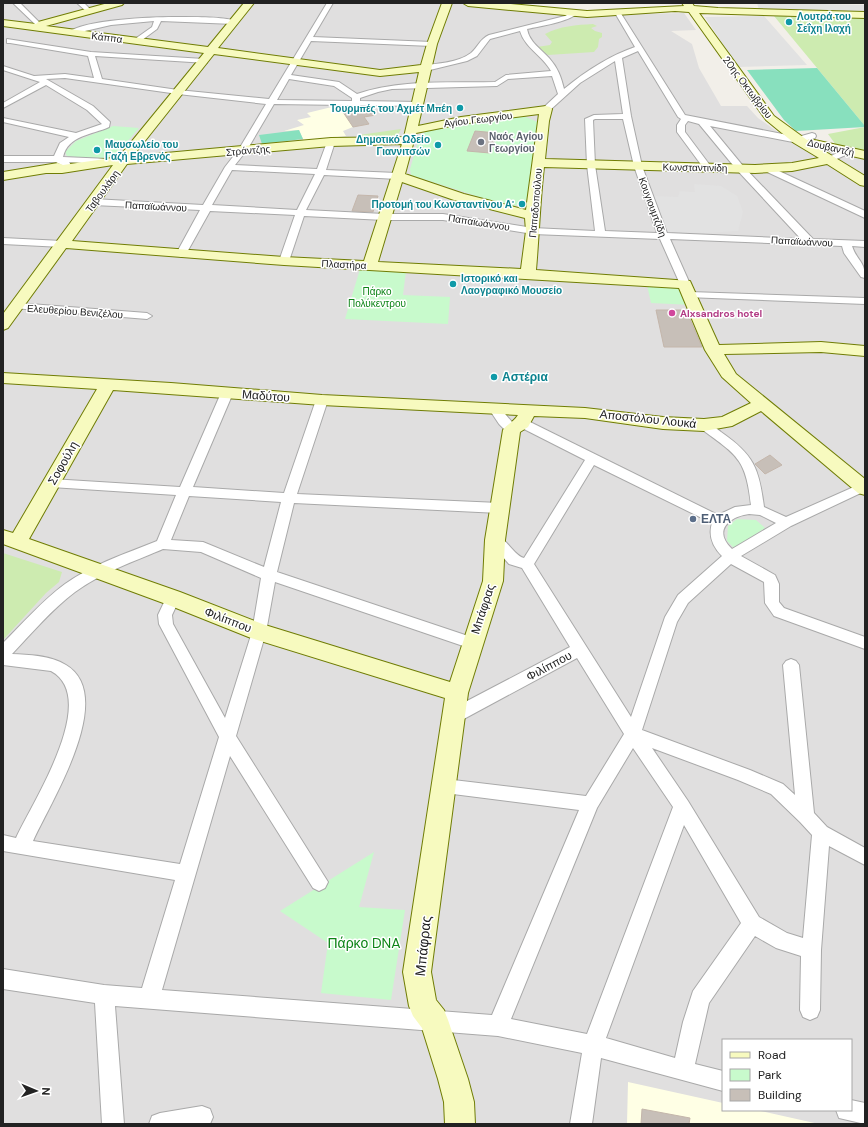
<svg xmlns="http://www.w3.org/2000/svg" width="868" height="1127" font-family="'DM Sans',sans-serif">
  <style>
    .residential { fill: #e0dfdf; fill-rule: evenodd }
    .education { fill: #ffffe5 }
    .grass { fill: #cdebb0 }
    .park { fill: #c8facc }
    .pitch { fill: #88e0be }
    .parking { fill: #e2e2e2 }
    .building { fill: #c7bfb8; stroke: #c4b6ab }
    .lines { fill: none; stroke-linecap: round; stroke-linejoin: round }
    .street-casing { stroke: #a9a9a9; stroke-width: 2 }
    .secondary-casing { stroke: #707d05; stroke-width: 2 }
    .street { fill: #fff; fill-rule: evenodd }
    .secondary { fill: #f7fabf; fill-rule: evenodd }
    .culture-dot { fill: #0f9aa8; stroke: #fff; stroke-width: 1.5 }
    .worship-dot { fill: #6b7280; stroke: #fff; stroke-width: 1.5 }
    .hotel-dot { fill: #d1479c; stroke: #fff; stroke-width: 1.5 }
    .service-dot { fill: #5c6f8a; stroke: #fff; stroke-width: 1.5 }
    .labels { text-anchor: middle; stroke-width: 3; stroke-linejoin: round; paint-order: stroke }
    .far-culture-label { font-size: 10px; font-weight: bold; fill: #0d838f; stroke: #fff; text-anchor: start }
    .far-street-label { font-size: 10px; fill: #222; stroke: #fff }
    .far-worship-label { font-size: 10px; font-weight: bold; fill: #5b616d; stroke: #fff; text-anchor: start }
    .far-park-label { font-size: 10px; fill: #0c8416; stroke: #fff }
    .far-hotel-label { font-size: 10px; font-weight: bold; fill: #b23c85; stroke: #fff; text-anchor: start }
    .culture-label { font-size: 12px; font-weight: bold; fill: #0d838f; stroke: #fff; text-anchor: start }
    .street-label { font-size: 12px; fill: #222; stroke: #fff }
    .service-label { font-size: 12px; font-weight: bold; fill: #4e5e75; stroke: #fff; text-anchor: start }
    .near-park-label { font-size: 14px; fill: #0c8416; stroke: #fff }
    .near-street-label { font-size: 14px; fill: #222; stroke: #fff }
  </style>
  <rect width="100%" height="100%" fill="#f2efe9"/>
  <path class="residential" d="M3 3H450L593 15 684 13 696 30 671 31 692 44 699 68 721 106H747L758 118 792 142 865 152V1124H3ZM723 1040H851V1110H723Z"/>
  <path class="education" d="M336 106 341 109 368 106 376 115 364 117 369 124 353 127 343 131 346 136 304 141 299 130 284 131 304 125 297 120 311 117 307 113Z
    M628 1082 723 1103V1110H756L819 1124H627Z"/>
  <path class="grass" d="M774 16 865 17V126Z
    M593 24 597 26 591 28 595 31 602 33V37L599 39 598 47 594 52 548 55 537 47 550 45 552 42 545 34C560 26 576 25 593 24Z
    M865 127V151L836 145 828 134Z
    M401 129 398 135 379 138 359 137V135Z
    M3 553 62 572 59 582 46 593 3 640Z"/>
  <path class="park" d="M521 115 540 123 531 200 511 207 411 175 410 169 420 135 429 130Z
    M113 126 139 128 113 158 105 160 67 156 65 152 76 141Z
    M360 269 406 271 403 295 450 297 448 324 345 319Z
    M647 285 687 287 692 305 651 303Z
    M737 519 756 520 765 528 734 548 727 541 728 526Z
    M374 852 359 907 405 910 391 1000 321 993 328 943 280 911Z"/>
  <path class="pitch" d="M817 68 865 126V127L796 131 784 120 747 70Z
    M299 130 303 139 262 144 259 135Z"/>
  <path class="parking" d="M757 3H821L822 4 865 5V11L759 10Z
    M764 16 807 65 738 67 705 17Z
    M694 184 721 186 737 196 743 212 738 231 708 233 661 232 653 196 678 197 680 191 695 192Z"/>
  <path class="building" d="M358 107H369L376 115 364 117 369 124 353 127 341 109Z
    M475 131 497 133 490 153 467 151Z
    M358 195 378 196 373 212 352 211Z
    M656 310H686L702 347H664Z
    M770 455 782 465 765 474 755 464Z
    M642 1109 690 1118 689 1124H641Z"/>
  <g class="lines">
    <defs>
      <path id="street" d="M13 3H20L41 24V26H37Z
        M77 3H84L92 11 87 12Z
        M327 3H333L313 37 432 42 436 44 432 46 311 41 291 75 339 82 357 94C400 79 449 83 495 82L506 75 551 71C543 56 525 48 520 31L490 39 477 56 467 61 430 70H425L421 68 422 66C438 63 458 63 471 53 478 47 480 39 489 35L565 16 575 11 578 13C568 22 541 26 527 29 529 42 541 49 549 58 558 68 561 77 564 89 586 71 609 56 635 47L615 13 620 12 685 115 798 137 812 133 815 134 816 136 815 138 798 143 710 126 743 166 813 239 865 241V247L852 246C857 261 865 261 865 278L861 277 844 253 842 246 670 239 690 284 685 287 680 284 660 239 533 234 443 220H384L304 216 289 261 284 264 279 261 295 215 210 211 186 254 181 257 176 254 200 210 93 205 88 202 93 199 203 205 225 167 239 149 266 104 178 94 65 78 46 79 93 106 110 122 109 127C92 135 68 135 63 157L109 159 113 162 109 165 69 162 71 165 67 168 56 162H3V156H54L60 143 69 137 3 122V118L76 133 102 124 87 110 46 85 3 108V103L40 82 3 70V66L34 76 65 74 94 78 88 56 10 43H7V39L91 52 204 59H207V63L95 56 102 79 178 90 269 99ZM638 51 678 117 681 119 677 125V132L705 170 708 171 712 168 685 132V125L688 121 699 124 737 170 801 239 667 233 642 166 631 116 622 58ZM615 61 623 114 594 115 585 119 587 165 595 231 533 228 443 214H384L306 210 324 175 397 179 401 176 397 173 326 170 335 142 331 139 327 142 317 169 235 165 247 150 274 104 416 106 420 104 419 102 360 101V98L378 92 392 89 497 86 508 79 552 76 558 94 542 109 546 111H549L580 83ZM289 79 334 86 352 98V101L277 100ZM595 119H623L634 166 657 233 605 231 595 165 593 120ZM232 170 315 174 297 210 212 205Z
        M173 17C185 17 230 16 237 22L234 24 161 21 157 29 138 43H135V39L152 27 154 21 111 25 72 34 69 32C84 20 151 17 173 17Z
        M847 148 850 149 851 151 850 153 830 162 827 163 823 160Z
        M766 165 865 211V218L763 170 762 168 763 166Z
        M3 238 62 241 67 244 62 247 3 244Z
        M690 292 865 298V304L686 297 685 295Z
        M17 303 147 313 152 316 147 319 13 308 12 306 13 304Z
        M227 389 231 390 233 393 193 487 284 493 316 400 318 397H326L328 400 297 494 499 503 504 505 506 508 504 511 499 513 294 503 277 572 477 639 480 643 477 647 472 649 275 582 266 632 236 736 328 882 325 888 319 891 313 888 230 756 162 990 492 1015 579 810 445 793 439 791 437 786 439 781 445 779 586 796 624 734 577 658 460 721 454 723 448 721 446 716 448 711 570 647 522 568 509 564 488 540 490 537C505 532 511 554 524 558L585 460 518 426 516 423 518 420H526L718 515 735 507 751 505C746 457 736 455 700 428L698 425 700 422C708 420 715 427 721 432 754 455 759 468 764 507L786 517 865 482V491L791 526 741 556 775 575 779 584V602L784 608 865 637V649L774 616 765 603 764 582 731 564 688 603 677 622 642 730 750 770 783 784 795 795 783 665 786 661 791 659 796 661 799 665 814 813 827 827 865 848V865L829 846 821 950 820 1010 817 1017 810 1020 803 1017 800 1010 801 956 776 948 755 936 709 1003 695 1064 723 1071V1091L601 1058 592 1124H570L582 1053 498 1036 115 1006 124 1124H102L95 1003 3 989V969L104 985 142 988 175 880 3 851V835L16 838C32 803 101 698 51 671L3 665V643C23 623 42 601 65 584 93 564 125 554 157 541L176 495 51 487 46 486 45 483 46 480 51 479 180 487 221 393 223 390ZM594 465 712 523C708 536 713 547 722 556L678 595 665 617 631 717 534 564ZM189 496 281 502 264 567 203 542 171 540ZM749 514 760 515 776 523 732 549C713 531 728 517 749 514ZM163 549 201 552 261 578 252 632 225 718 173 624 172 615 180 598 178 594 173 593 168 594 158 615 159 624 219 737 180 864 33 841C50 803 118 696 66 665 50 655 29 655 12 654 32 633 52 609 75 592 102 572 133 562 163 549ZM633 748 673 807 587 1034 511 1019 597 808ZM652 748 738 780 771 794 800 822 812 835 803 938 787 933 759 917 688 801ZM684 825 741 923 693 991 683 1022 675 1058 606 1038Z
        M495 405 499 406C505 415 513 422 518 430L516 433H508L499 424 489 409 491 406Z
        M851 1100 865 1103V1124L839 1118 836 1110H851Z
        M202 1106 210 1109 213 1117 210 1124H149L152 1116 160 1113Z"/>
      <path id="secondary" d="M108 3H124L122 5 46 26 208 47 244 3H254L218 48 380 70 421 65 427 44 442 3H452L437 44 418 126 461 117 546 106 550 107 552 109 549 121 545 159 755 165 792 163 819 158 794 143 766 120 689 12 675 11 587 17 468 6 463 3H499L587 11 684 6 682 3H692L694 6 718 8 865 12V18L699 13 774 116 807 140 810 139 865 151V159L821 149 865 176V186L860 185 827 164 792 171 755 173 544 167C540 201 539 236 536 270L690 281 719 345 821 342 865 346V356L821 352 724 354 736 374 865 479V495L858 493 761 411 732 426 704 431 663 429 585 418 534 416 528 427 520 432 505 540 503 581 468 693 431 972 436 1000 444 1010 448 1020 468 1079 474 1102 475 1124H445L444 1102 438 1079 422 1028 413 1016 409 1006 403 972 445 698 251 638 166 604 3 544V530L13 533 97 389 3 383V373L171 383 322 395 585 408 663 417 704 419 722 417 751 403 722 377 705 350 679 288 284 265 66 248 8 328 3 330V314L113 165 62 173H46L3 180V172L58 163 63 165 119 157 204 53 3 26V20L36 24 38 22ZM214 54 380 76 419 72 404 137 331 138 133 156ZM539 114 526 210 464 194 405 174 416 133 461 124ZM402 144 364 261 284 257 72 241 127 164 331 146ZM402 182 454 200 525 218 526 231 521 269 378 262ZM113 390 322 405 518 415C514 422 507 424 503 430L485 540 483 581 450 682 265 625 180 592 29 539Z"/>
    </defs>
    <use href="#street" class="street-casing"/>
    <use href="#secondary" class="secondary-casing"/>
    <use href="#street" class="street"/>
    <use href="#secondary" class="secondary"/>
  </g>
  <g class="culture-dot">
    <circle cx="789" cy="22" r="4"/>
    <circle cx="460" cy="108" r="4"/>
    <circle cx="438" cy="145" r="4"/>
    <circle cx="97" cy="150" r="4"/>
    <circle cx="522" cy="204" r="4"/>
    <circle cx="453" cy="284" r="4"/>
    <circle cx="494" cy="377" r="4"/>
  </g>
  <circle class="worship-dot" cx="481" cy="142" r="4"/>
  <circle class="hotel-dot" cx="672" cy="313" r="4"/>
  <circle class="service-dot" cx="693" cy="519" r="4"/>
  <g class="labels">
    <g class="far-culture-label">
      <text x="797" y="20">Λουτρά του<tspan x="797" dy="12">Σεΐχη Ιλαχή</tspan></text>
      <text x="452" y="112" text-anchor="end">Τουρμπές του Αχμέτ Μπέη</text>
      <text x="430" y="143" text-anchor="end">Δημοτικό Ωδείο<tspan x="430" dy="12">Γιαννιτσών</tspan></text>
      <text x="105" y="148">Μαυσωλείο του<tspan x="105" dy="12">Γαζή Εβρενός</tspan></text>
      <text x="514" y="208" text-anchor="end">Προτομή του Κωνσταντίνου Α'</text>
      <text x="461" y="282">Ιστορικό και<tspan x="461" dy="12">Λαογραφικό Μουσείο</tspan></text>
    </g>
    <g class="far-street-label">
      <text transform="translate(107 37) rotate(7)" y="4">Κάππα</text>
      <text transform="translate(748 87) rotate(53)" y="4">20ης Οκτωβρίου</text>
      <text transform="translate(478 119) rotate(-7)" y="4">Αγίου Γεωργίου</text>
      <text transform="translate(831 147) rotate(13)" y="4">Δουβαντζή</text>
      <text transform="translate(248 150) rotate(-5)" y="4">Στράντζης</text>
      <text transform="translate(695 167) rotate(1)" y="4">Κωνσταντινίδη</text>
      <text transform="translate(102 191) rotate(-54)" y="4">Ταβουλάρη</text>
      <text transform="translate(535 203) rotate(-85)" y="4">Παπαδοπούλου</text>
      <text transform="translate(156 206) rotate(3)" y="4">Παπαϊωάννου</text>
      <text transform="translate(653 207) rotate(70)" y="4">Κουγιουμτζίδη</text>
      <text transform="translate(479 222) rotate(9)" y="4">Παπαϊωάννου</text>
      <text transform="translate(802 241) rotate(3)" y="4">Παπαϊωάννου</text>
      <text transform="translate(344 264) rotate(3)" y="4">Πλαστήρα</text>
      <text transform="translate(75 311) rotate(4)" y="4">Ελευθερίου Βενιζέλου</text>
    </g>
    <g class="far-worship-label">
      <text x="489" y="140">Ναός Αγίου<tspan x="489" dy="12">Γεωργίου</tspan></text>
    </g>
    <g class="far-park-label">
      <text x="377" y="295">Πάρκο<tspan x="377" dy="12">Πολύκεντρου</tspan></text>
    </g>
    <g class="far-hotel-label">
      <text x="680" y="317">Alxsandros hotel</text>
    </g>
    <g class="culture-label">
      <text x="502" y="381">Αστέρια</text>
    </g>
    <g class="street-label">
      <text transform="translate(266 396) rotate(4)" y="4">Μαδύτου</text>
      <text transform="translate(648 419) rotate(6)" y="4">Αποστόλου Λουκά</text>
      <text transform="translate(63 463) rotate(-60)" y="4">Σοφούλη</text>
      <text transform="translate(483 609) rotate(-72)" y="4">Μπάφρας</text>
      <text transform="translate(228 620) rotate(21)" y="4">Φιλίππου</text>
      <text transform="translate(549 666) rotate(-28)" y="4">Φιλίππου</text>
    </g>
    <g class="service-label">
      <text x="701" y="523">ΕΛΤΑ</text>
    </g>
    <g class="near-park-label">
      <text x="364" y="948">Πάρκο DNA</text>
    </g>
    <g class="near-street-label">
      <text transform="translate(423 946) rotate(-84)" y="5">Μπάφρας</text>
    </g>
  </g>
  <rect width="868" height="1127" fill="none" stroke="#222222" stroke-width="8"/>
  <rect x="722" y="1039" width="130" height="72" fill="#ffffff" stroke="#a7a7a7"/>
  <rect x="730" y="1052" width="20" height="6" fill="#f7fabf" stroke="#a7a7a7"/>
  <text x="758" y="1059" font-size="12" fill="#222222">Road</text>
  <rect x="730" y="1069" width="20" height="12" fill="#c8facc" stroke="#a7a7a7"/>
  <text x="758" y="1079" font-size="12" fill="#222222">Park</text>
  <rect x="730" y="1089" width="20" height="12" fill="#c7bfb8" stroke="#a7a7a7"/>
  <text x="758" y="1099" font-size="12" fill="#222222">Building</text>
  <g transform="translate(36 1091) rotate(92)" stroke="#ffffff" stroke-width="3" paint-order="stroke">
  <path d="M0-3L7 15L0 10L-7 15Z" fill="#222222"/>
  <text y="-6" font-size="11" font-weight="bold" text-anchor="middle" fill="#222222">N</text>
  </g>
</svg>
